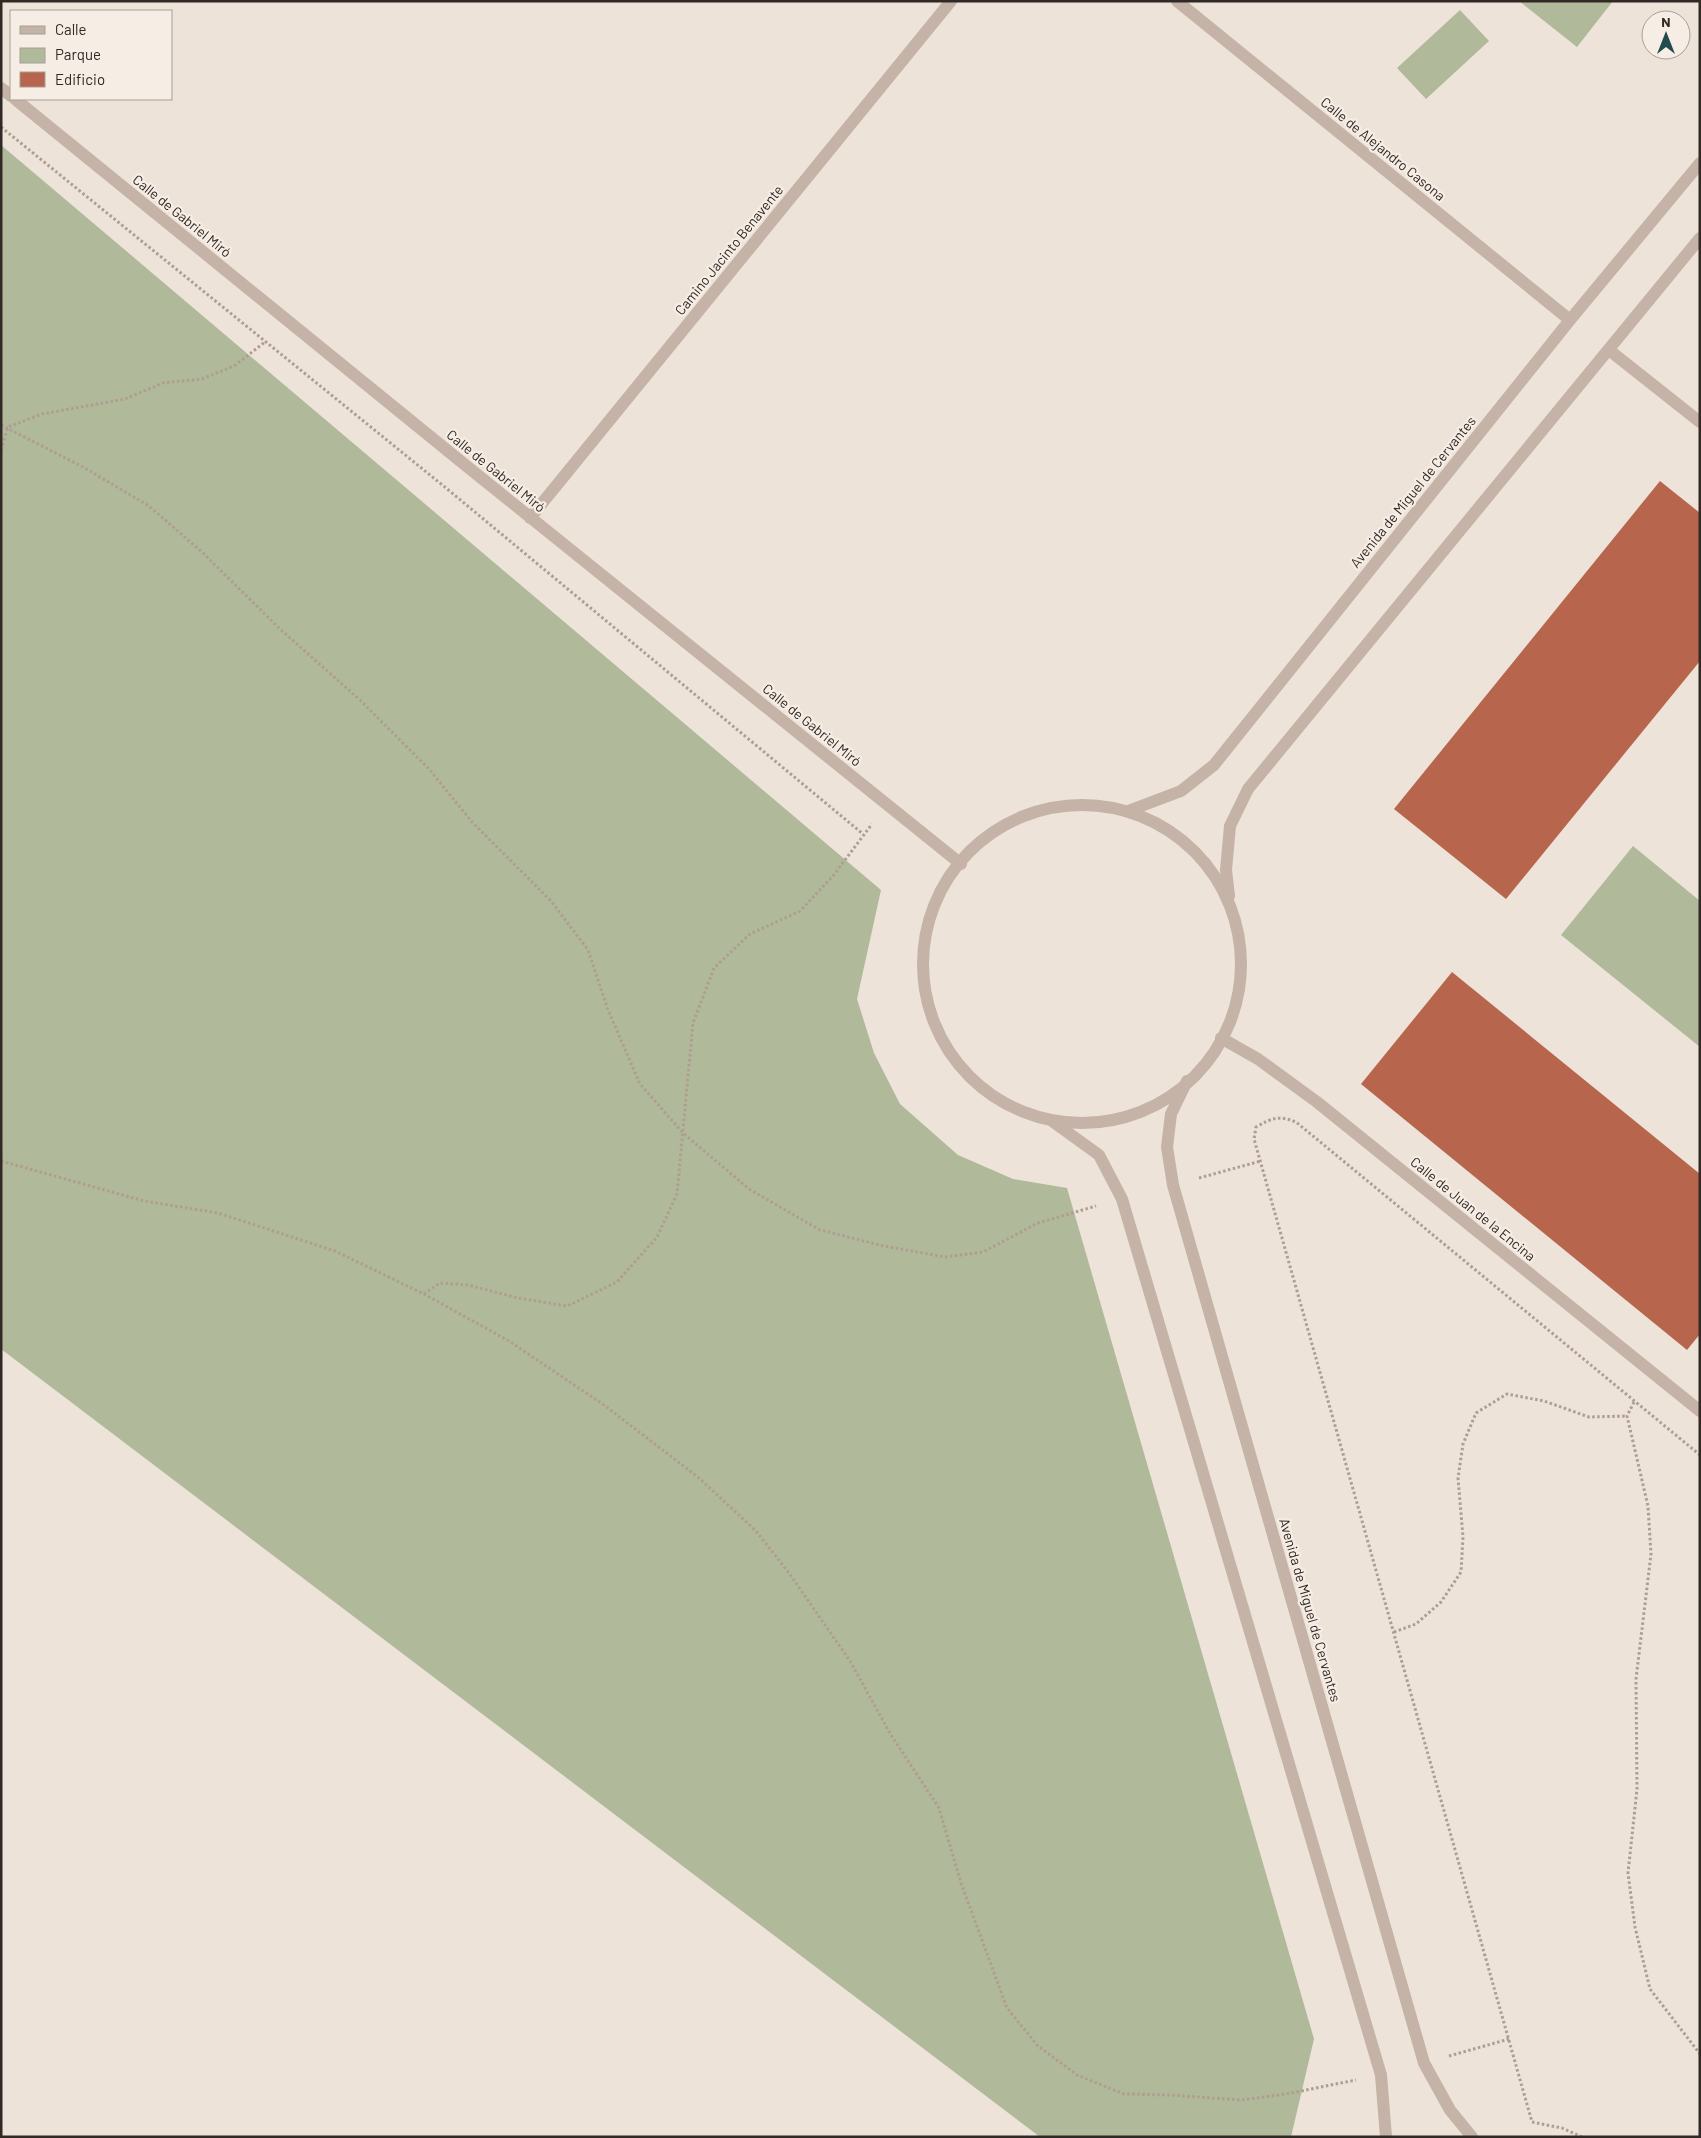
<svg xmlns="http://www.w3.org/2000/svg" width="1701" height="2138" font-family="Barlow,sans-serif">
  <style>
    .green { fill: #b0ba9b }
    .building { fill: #b7654d }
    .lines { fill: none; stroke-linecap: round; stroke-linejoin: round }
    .path { stroke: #af9d91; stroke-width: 3; stroke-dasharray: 2.5 2.5; stroke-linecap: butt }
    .street { stroke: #c4b3a6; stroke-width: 12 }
    .labels { text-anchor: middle; stroke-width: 4.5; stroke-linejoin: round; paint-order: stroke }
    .street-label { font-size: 14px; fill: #312926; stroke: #f6ede4 }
  </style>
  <rect width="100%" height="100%" fill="#ede3d9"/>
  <path class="green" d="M1519 1H1613L1577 47Z
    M1460 10 1489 41 1426 99 1397 68Z
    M1 145 881 890 857 999 874 1053 900 1104 958 1155 1013 1179 1067 1188 1314 2039 1291 2137H1040L1 1349Z
    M1633 846 1700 901V1047L1561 935Z"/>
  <path class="building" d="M1660 481 1700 513V661L1506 899 1394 809Z
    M1452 972 1700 1174V1334L1687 1350 1361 1084Z"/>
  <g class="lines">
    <path class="path" d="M1 127 446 488 863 834
      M1 425 83 467 149 506 203 553 281 630 360 700 429 769 472 822 551 901 588 950 608 1010 640 1084 683 1133 749 1189 820 1230 884 1246 945 1257 983 1252 1038 1223 1096 1206
      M1 450 8 427 42 414 125 399 163 383 202 379 234 366 265 342
      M1 1161 144 1201 218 1213 335 1251 424 1294 509 1341 604 1405 699 1478 756 1531 789 1573 850 1661 891 1735 939 1808 961 1883 1007 2008 1038 2046 1077 2075 1124 2094 1170 2095 1241 2100 1286 2094 1356 2080
      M1199 1178 1261 1161
      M424 1294 440 1283 468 1285 518 1298 567 1306 617 1282 657 1237 677 1194 693 1023 714 968 750 934 800 911 833 876 872 824
      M1634 1402 1627 1416 1648 1506 1651 1554 1636 1679 1637 1789 1628 1873 1635 1927 1650 1989 1700 2054
      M1394 1632 1416 1624 1441 1602 1461 1572 1463 1537 1458 1478 1463 1444 1476 1413 1507 1394 1544 1401 1589 1417 1627 1416
      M1449 2056 1509 2039
      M1582 2137 1562 2128 1532 2122 1254 1139 1256 1127C1272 1118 1279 1115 1296 1122L1700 1455"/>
    <path class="street" d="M1177 1 1570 320
      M1 88 11 96
      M15 99 464 464 961 864
      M1609 350 1700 422
      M530 518 951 1
      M923 964a159 159 0 1 1 318 0a159 159 0 1 1-318 0Z
      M1128 811 1181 791 1214 765 1570 320 1700 163
      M1229 896 1226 870 1230 826 1248 789 1700 238
      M1221 1038 1258 1059 1317 1102 1700 1411
      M1187 1081 1171 1114 1167 1147 1173 1185 1424 2063 1450 2110 1472 2137
      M1052 1121 1099 1155 1122 1199 1381 2075 1386 2137"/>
  </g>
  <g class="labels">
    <g class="street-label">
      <text transform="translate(1383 149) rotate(39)" y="5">Calle de Alejandro Casona</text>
      <text transform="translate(182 216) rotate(39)" y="5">Calle de Gabriel Miró</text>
      <text transform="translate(729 250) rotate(-51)" y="5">Camino Jacinto Benavente</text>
      <text transform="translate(496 471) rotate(39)" y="5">Calle de Gabriel Miró</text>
      <text transform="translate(1413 492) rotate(-51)" y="5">Avenida de Miguel de Cervantes</text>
      <text transform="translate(812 725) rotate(39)" y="5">Calle de Gabriel Miró</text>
      <text transform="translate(1473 1209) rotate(39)" y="5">Calle de Juan de la Encina</text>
      <text transform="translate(1310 1610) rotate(74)" y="5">Avenida de Miguel de Cervantes</text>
    </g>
  </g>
  <rect width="1701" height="2138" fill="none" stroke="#312926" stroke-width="5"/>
  <rect x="10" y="10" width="162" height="90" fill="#f6ede4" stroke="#a79f98"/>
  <rect x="20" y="26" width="25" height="8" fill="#c4b3a6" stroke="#a79f98"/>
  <text x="55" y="35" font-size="15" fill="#312926">Calle</text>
  <rect x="20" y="48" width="25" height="15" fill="#b0ba9b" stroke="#a79f98"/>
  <text x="55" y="60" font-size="15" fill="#312926">Parque</text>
  <rect x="20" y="72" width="25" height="15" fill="#b7654d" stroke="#a79f98"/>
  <text x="55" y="85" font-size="15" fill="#312926">Edificio</text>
  <g transform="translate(1666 35)"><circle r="24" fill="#f6ede4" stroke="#a79f98"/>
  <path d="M0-4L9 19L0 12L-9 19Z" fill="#214b4d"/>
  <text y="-8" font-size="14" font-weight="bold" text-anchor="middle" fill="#312926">N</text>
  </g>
</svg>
